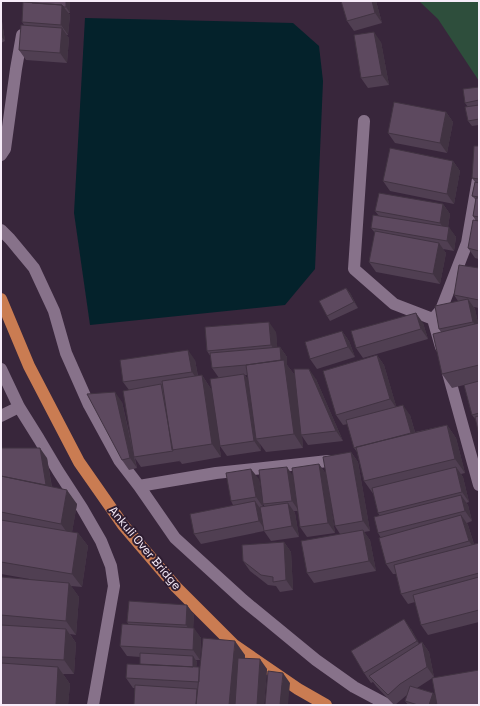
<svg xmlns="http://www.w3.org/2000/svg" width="480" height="706" font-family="'Space Grotesk',sans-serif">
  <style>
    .green { fill: #2e4e3c }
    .water { fill: #04222b }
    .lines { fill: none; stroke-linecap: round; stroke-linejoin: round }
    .minor { stroke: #87728a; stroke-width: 12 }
    .major { stroke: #ca7c52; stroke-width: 12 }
    .wall { fill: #503f52; fill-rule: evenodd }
    .shaded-wall { fill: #413342 }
    .building { fill: #5d495f; stroke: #413342 }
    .labels { text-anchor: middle; stroke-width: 4; stroke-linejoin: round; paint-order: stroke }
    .street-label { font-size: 12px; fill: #f7ecf9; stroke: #2e1d31 }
  </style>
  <rect width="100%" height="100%" fill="#38263b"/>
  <path class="green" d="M419 1H479V81L438 19Z"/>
  <path class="water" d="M85 18 293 23 319 46 323 81 315 269 285 305 90 325 74 213Z"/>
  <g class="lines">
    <path class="minor" d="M364 121 354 269 394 304 433 319
      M1 155 5 149 16 69 22 35
      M1 230 10 239 34 268 54 311 66 353 89 405 119 460 139 486 175 538 243 600 316 660 354 687 388 705
      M441 347 433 319 441 310 467 243 479 173
      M1 369 19 407 39 439 58 471 82 508 101 541 111 566 114 586 93 705
      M448 373 479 485
      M1 416 19 407
      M139 486 216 473 328 461"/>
    <path class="major" d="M1 299 29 366 79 462 123 525 176 587 234 645 298 689 326 705"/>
  </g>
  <path class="wall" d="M70 1V13H68L70 15 68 35H66L69 38 67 63 26 60 19 50 24 25 22 22 32 3Z
    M376 1 382 23 354 31 347 21Z
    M1 15 5 41 1 43Z
    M381 42 389 85 368 88 361 78Z
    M479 87V125L472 126 468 121V107L465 103Z
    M446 112 453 122 447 153 395 143 388 133Z
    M479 146V259L475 258 468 248 476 221 473 216 476 200 472 196 475 182 472 178Z
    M453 161 460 171 454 204 390 191 383 181Z
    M443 204 450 214 448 227 456 237 454 251 443 249 446 253 440 284 376 272 369 262 375 233 371 228 379 216 375 211Z
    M479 268V308L474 307 475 309 478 323H479V435L476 420 472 415 464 385 452 388 442 374 441 332 439 329 458 301 454 295Z
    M346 288 350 293 358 308 330 321 327 316Z
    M423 323 428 339 363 358 356 348Z
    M342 331 349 341 355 357 317 369 310 359Z
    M276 332 277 347H280L287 357V365L294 374 297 397 316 379 343 441 308 445 302 436 303 448 266 452 260 444 261 451 227 456 220 446 219 378 212 368 211 357 207 351ZM245 375H248V380Z
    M377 355 384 365 396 406 410 415 415 432 447 425 456 438 465 473 461 474 463 477 469 502 466 503 468 505 472 521 467 523 468 525 474 544 479 543V622L428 635 421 625 415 602 408 604 401 594 396 574H393L386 564 381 538 378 533 380 516 378 513 374 495 364 481 357 452 354 448 348 424 343 425 336 415Z
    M195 360 198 376 202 375 211 389 221 457 182 464 179 460 180 461 141 467 135 458 137 468 129 470 122 460V402L133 449 129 390 123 382Z
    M1 448 47 458 52 487 77 504 72 532 78 533 88 546 82 587 71 586 79 597 76 635 70 634 76 643 74 674H63L70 684 68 705H1V577L35 580 1 574Z
    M351 452 358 462 370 531 364 532 370 540 376 571 314 583 307 573 340 534 335 526 327 480 335 533 307 537 300 527 298 511H294L295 513 299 537 271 541 264 531 201 544 194 534 233 505 231 501 259 479 263 507H265L263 504 293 475 319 464 326 474Z
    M284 542 291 552 293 590 280 592 276 586 268 585 250 571 243 561Z
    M187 605 194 615 193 628 201 638 200 660H196L197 662 196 667 200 668 245 655V658L267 669 264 705H134L135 688H133L126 678 140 664V657L127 656 120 646 129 625 127 622Z
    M411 629 419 644 422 642 429 652 434 677 417 688 433 693 435 696 479 670V705H437L436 701 435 705H408L405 701 408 694 395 705H394L376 686 373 682 371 683 364 673Z"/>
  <path class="shaded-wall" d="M66 1H70V13L66 7Z
    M372 1H376L382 23 375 13Z
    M62 5 70 15 68 35 61 25Z
    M1 15 5 41 1 36Z
    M62 28 69 38 67 63 60 53Z
    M374 32 381 42 389 85 382 75Z
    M446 112 453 122 447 153 440 143Z
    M453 161 460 171 454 204 447 194Z
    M443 204 450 214 447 233 440 223Z
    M449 227 456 237 454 251 447 241Z
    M439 243 446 253 440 284 433 274Z
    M346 288 350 293 358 308 354 302Z
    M468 299 475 309 479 328V331L473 322Z
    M416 313 423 323 428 339 421 329Z
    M269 322 276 332 278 355 271 345Z
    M342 331 349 341 355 357 348 347Z
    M280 347 287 357V365L294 374 302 434 301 435 302 436 303 448 294 434 281 362Z
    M188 350 195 360 199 382 192 372Z
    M377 355 384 365 397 409 390 399Z
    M309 369 316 379 343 441 336 431Z
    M244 374 251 384 256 439 260 444 261 451 254 441Z
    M202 375 211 389 221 457 212 444Z
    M115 392 122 402 134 457 137 468 130 458Z
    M403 405 410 415 418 443 411 433Z
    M447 425 456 438 465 473 455 459Z
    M40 448 47 458 53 495 46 485Z
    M351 452 358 462 370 531 363 521Z
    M319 464 326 474 335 533 328 523Z
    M287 467 294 477 299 511 292 501Z
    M456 467 463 477 469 502 462 492Z
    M251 469 259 479 263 507 256 497Z
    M67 490 77 504 71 538 61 524Z
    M461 495 468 505 472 521 465 511Z
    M255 501 262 511 266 531 259 521Z
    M288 503 295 513 299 537 292 526Z
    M461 515 468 525 476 551 469 541Z
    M363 530 370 540 376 571 369 561Z
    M78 533 88 546 82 587 72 574Z
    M284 542 291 552 293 590 286 580Z
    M69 583 79 597 76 635 66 621Z
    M187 605 194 615 193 635 186 625Z
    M404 619 411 629 424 651 417 641Z
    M194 628 201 638 200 660 193 650Z
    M66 629 76 643 74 674 64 660Z
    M235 641 245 655 240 705H229Z
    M422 642 429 652 434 677 427 667Z
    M193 656 197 662 196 673 192 668Z
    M260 659 267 669 264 705H257Z
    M58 667 70 684 68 705H56Z
    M283 673 290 683 288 705H280Z
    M433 693 437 698 435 705H429Z"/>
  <path class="building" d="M32 1H66V7H64L62 5 32 3Z
    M341 1H372L375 13 347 21Z
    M23 2 62 5 61 25 22 22Z
    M21 25 62 28 60 53 19 50Z
    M374 32 382 75 361 78 354 35Z
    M479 87V100L465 103 463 89Z
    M394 102 446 112 440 143 388 133Z
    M479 105V119L468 121 465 107Z
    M474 146H479V179L472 178Z
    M390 148 453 161 447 194 383 181Z
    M475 182 479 183V197L472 196Z
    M379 193 443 204 440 223 375 211Z
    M476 198H479V217L473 216Z
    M373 215 449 227 447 241 371 228Z
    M473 220 479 221V251L468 248Z
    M375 231 439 243 433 274 369 262Z
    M459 265 479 268V300L454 295Z
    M346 288 354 302 327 316 319 301Z
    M468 299 473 322 439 329 435 306Z
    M416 313 421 329 356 348 351 331Z
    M269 322 271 345 207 351 205 327Z
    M479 323V365L442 374 433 334Z
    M342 331 348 347 310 359 305 342Z
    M280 347 281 360 246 365 212 368 210 353Z
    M188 350 192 372 123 382 120 360Z
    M377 355 390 399 336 415 323 371Z
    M284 360 294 434 256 439 246 365Z
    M294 369H309L336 431 301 435Z
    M244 374 254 441 220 446 210 379Z
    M202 375 212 444 172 450 162 381Z
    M479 381V413L472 415 464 385Z
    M161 384 173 451 134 457 123 391Z
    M115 392 130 458 122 460 87 394Z
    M403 405 411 433 354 448 346 420Z
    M479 416V435L475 417Z
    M447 425 455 459 364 481 356 447Z
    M1 448H40L46 485 1 476Z
    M351 452 363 521 335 526 323 457Z
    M319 464 328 523 300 527 292 468Z
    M287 467 292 501 263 504 259 470Z
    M456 467 462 492 378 513 372 488Z
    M251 469 256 497 231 501 226 473Z
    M1 476 67 490 61 524 1 512Z
    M461 495 465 511 378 533 374 517Z
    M255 501 259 521 194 534 190 514Z
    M288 503 292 526 264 531 260 507Z
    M461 515 469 541 386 564 379 538Z
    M1 520 78 533 72 574 1 562Z
    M363 530 369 561 307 573 301 541Z
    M284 542 286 580 273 582V577L261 575 243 561 242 545Z
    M479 543V573L401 594 394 565Z
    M1 577 69 583 66 621 1 615Z
    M479 577V610L421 625 413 595Z
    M129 601 187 605 186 625 127 622Z
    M404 619 417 641 364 673 351 651Z
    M122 624 194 628 193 650 120 646Z
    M1 625 66 629 64 660 1 657Z
    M203 638 235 641 229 705H196Z
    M422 642 427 667 400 684 388 695 369 676Z
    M140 653 193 656V667L140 664Z
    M238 658 260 659 257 705H235Z
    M1 663 58 667 56 705H1Z
    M127 664 199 667V682L126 678Z
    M479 670V705H437L432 678Z
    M268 671 283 673 280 705H265Z
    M135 685 197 689 196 705H134Z
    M410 686 433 693 429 705H418L405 701Z"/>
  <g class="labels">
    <g class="street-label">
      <text transform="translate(145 548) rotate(50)" y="4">Ankuli Over Bridge</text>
    </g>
  </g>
  <rect width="480" height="706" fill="none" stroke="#f7ecf9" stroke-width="4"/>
</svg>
